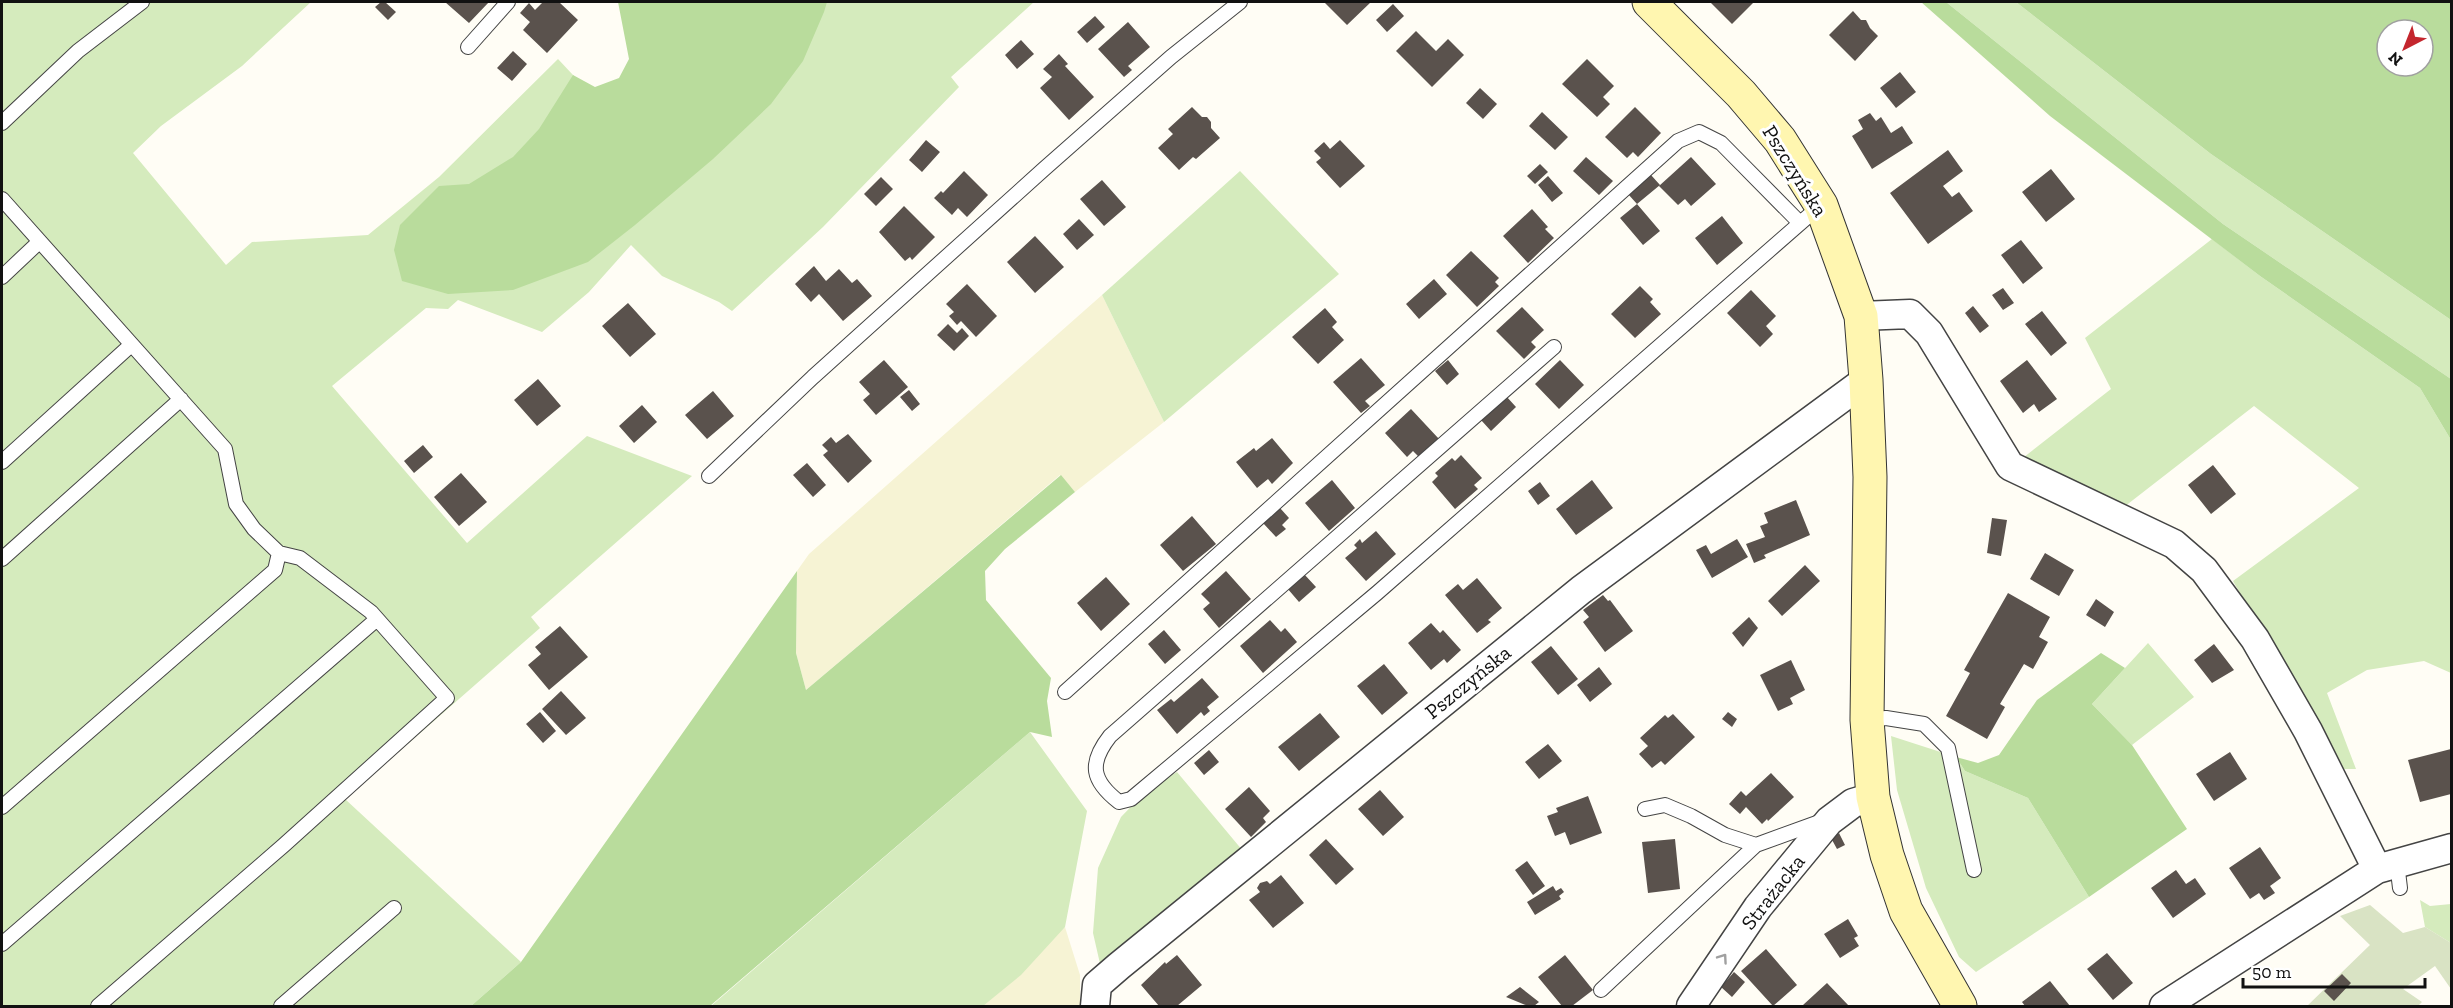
<svg xmlns="http://www.w3.org/2000/svg" width="2453" height="1008" font-family="'Zilla Slab',serif">
  <style>
    .farmland { fill: #f6f3d4 }
    .green { fill: #d5ebbd }
    .forest { fill: #b9dc9c; fill-rule: evenodd }
    .cemetery { fill: #d9e3c4 }
    .building { fill: #5a524d }
    .lines { fill: none; stroke-linecap: round; stroke-linejoin: round }
    .lane-casing { stroke: #444; stroke-width: 16 }
    .street-casing { stroke: #444; stroke-width: 31 }
    .secondary-casing { stroke: #333; stroke-width: 35 }
    .lane { stroke: #fff; stroke-width: 14 }
    .street { stroke: #fff; stroke-width: 28 }
    .secondary { stroke: #fff6b0; stroke-width: 33 }
    .oneway { stroke: #a0a0a0 }
    .labels { text-anchor: middle; stroke-width: 6; stroke-linejoin: round; paint-order: stroke }
    .street-label { font-size: 21px; fill: #111; stroke: #fff }
  </style>
  <rect width="100%" height="100%" fill="#fffdf5"/>
  <path class="farmland" d="M1102 295 1164 422 1075 492 1060 475 806 690 796 653 797 571 809 554Z
    M1065 927 1080 975V1006H973Z"/>
  <path class="green" d="M2 2H311L242 66 161 126 133 153 226 265 252 242 368 235 439 177 558 59 618 123 725 2H1034L951 77 959 87 823 227 732 311 719 302 662 276 631 245 589 292 542 332 458 300 448 309 426 308 332 386 467 543 587 436 692 476 531 617 540 628 345 799 521 962 471 1006H2Z
    M1946 2H2016L2211 154 2451 320V379L2223 224Z
    M1240 171 1339 274 1164 422 1102 295Z
    M2212 239 2260 276 2420 388 2451 440V673L2424 661 2367 670 2327 693 2356 769H2335L2309 714 2233 581 2359 488 2254 406 2124 507 2019 461 2111 389 2085 338Z
    M2148 643 2194 697 2132 745 2092 704Z
    M1030 732 1087 811 1065 927 1021 975 983 1006H711Z
    M1891 736 1956 757 1965 771 2028 798 2089 897 1976 972 1959 957 1926 888 1897 790Z
    M1177 772 1243 851 1101 968 1093 933 1098 868 1121 817 1148 789Z
    M2420 900 2430 906 2451 904V943L2425 927Z"/>
  <path class="forest" d="M618 2H827L824 12 803 61 771 104 713 159 635 225 588 262 513 290 448 294 402 281 394 250 400 225 439 186 469 184 513 157 539 129 573 75 595 87 619 78 629 59Z
    M1921 2H1946L2223 224 2451 379V440L2420 388 2260 276 2050 116Z
    M2016 2H2451V320L2211 154ZM2387 30H2423V66H2387Z
    M1061 475 1075 492 1005 549 985 571 986 600 1051 678 1047 701 1052 737 1030 732 710 1006H471L521 962 797 571 796 653 806 690Z
    M2101 653 2125 668 2092 704 2132 745 2187 829 2089 897 2028 798 1965 771 1956 757 1978 763 1999 755 2037 700Z"/>
  <path class="cemetery" d="M2370 905 2403 933 2425 927 2451 943V989L2435 966 2403 989 2422 1002 2418 1006H2307L2370 945 2340 916Z"/>
  <path class="building" d="M381 2H385L396 12 388 20 375 7Z
    M445 2H489L469 23Z
    M543 2H559L578 20 547 53 523 30 530 22 520 13 529 3 535 10Z
    M1324 2H1371L1347 25Z
    M1710 2H1754L1732 24Z
    M1393 4 1404 16 1387 32 1376 20Z
    M1853 11 1861 20H1866L1870 28 1878 36 1855 61 1829 35Z
    M1095 16 1105 27 1087 43 1077 32Z
    M1128 22 1150 47 1128 66 1132 70 1124 77 1098 49Z
    M1416 31 1436 51 1448 39 1464 55 1432 87 1396 51Z
    M1021 40 1034 54 1017 69 1005 55Z
    M513 51 527 64 512 81 497 68Z
    M1059 54 1068 64 1065 66 1094 97 1069 120 1040 88 1052 77 1043 69Z
    M1587 59 1614 86 1603 97 1610 104 1597 117 1562 84Z
    M1900 72 1916 92 1896 108 1880 88Z
    M1480 88 1497 104 1483 119 1466 103Z
    M1192 107 1202 117H1207L1211 122V128L1220 138 1196 159 1193 157 1179 170 1158 148 1173 134 1168 129Z
    M1635 107 1661 133 1638 157 1633 152 1627 158 1605 137Z
    M1542 112 1568 137 1555 150 1529 126Z
    M1870 113 1876 121 1881 117 1891 133 1902 126 1913 143 1872 169 1852 136 1863 129 1858 120Z
    M926 140 940 152 922 172 909 160Z
    M1340 140 1365 166 1340 188 1316 162 1321 158 1314 151 1324 142 1330 149Z
    M1948 150 1963 171 1943 186 1952 197 1959 192 1973 211 1928 244 1890 193Z
    M1586 157 1613 181 1599 195 1573 171Z
    M1691 157 1716 184 1691 206 1685 199 1678 205 1659 186Z
    M1540 164 1548 172 1535 184 1527 176Z
    M2051 169 2075 199 2046 222 2022 192Z
    M964 171 988 195 967 217 958 208 952 215 934 198 941 191 943 193Z
    M1651 175 1660 185 1637 204 1628 194Z
    M1548 176 1563 193 1552 202 1538 185Z
    M881 177 893 189 876 206 864 194Z
    M1102 180 1126 207 1104 226 1080 199Z
    M1637 204 1660 231 1643 245 1620 218Z
    M904 206 935 237 912 260 910 257 905 261 879 232Z
    M1532 209 1548 227 1545 229 1554 238 1528 263 1503 236Z
    M1722 216 1743 243 1717 265 1695 238Z
    M1079 219 1094 235 1077 250 1063 234Z
    M1035 236 1064 267 1035 293 1007 262Z
    M2021 240 2043 268 2023 284 2001 255Z
    M1471 251 1499 278 1495 282 1499 286 1477 307 1446 275Z
    M814 266 826 281 839 269 852 283 857 279 872 296 843 321 819 294 811 302 795 284Z
    M1434 279 1447 294 1419 319 1406 304Z
    M967 284 997 316 976 337 961 321 957 325 949 316 954 312 946 304Z
    M1640 286 1653 299 1650 302 1661 314 1635 338 1611 314Z
    M2003 288 2014 303 2003 310 1992 295Z
    M1751 290 1776 316 1766 326 1773 334 1760 347 1727 313Z
    M628 303 656 334 630 357 602 326Z
    M1973 306 1989 326 1980 333 1965 313Z
    M1522 307 1544 330 1531 342 1536 347 1524 359 1496 331Z
    M1325 308 1337 322 1332 327 1344 340 1318 364 1292 337Z
    M2042 311 2067 343 2051 356 2025 324Z
    M948 324 957 333 962 328 969 336 954 351 937 335Z
    M1361 358 1385 385 1365 401 1370 406 1361 413 1333 382Z
    M884 360 908 387 876 415 863 400 870 394 859 382Z
    M1448 360 1459 374 1447 385 1435 371Z
    M1560 360 1584 385 1559 409 1535 384Z
    M2027 360 2057 399 2039 412 2034 404 2023 413 2000 381Z
    M538 379 561 406 537 426 514 400Z
    M909 390 920 404 912 411 900 397Z
    M713 391 734 416 707 439 685 415Z
    M1506 396 1516 407 1491 431 1481 420Z
    M642 405 657 422 634 443 619 426Z
    M1411 409 1439 439 1419 457 1413 451 1407 457 1385 433Z
    M848 434 872 461 848 483 823 455 828 451 822 445 831 437 836 443Z
    M1272 438 1293 463 1272 484 1268 479 1257 488 1236 462 1254 448 1256 451Z
    M423 445 433 457 414 473 404 461Z
    M1461 455 1482 478 1474 485 1478 489 1455 509 1432 482 1438 476 1435 473 1452 458 1455 461Z
    M807 463 826 485 813 497 793 475Z
    M2213 465 2236 494 2211 514 2188 485Z
    M461 473 487 502 459 526 434 497Z
    M1332 480 1355 508 1329 531 1305 503Z
    M1592 480 1613 508 1576 535 1556 509Z
    M1540 482 1550 496 1538 505 1528 491Z
    M1796 500 1810 535 1764 555 1766 558 1754 563 1746 544 1765 537 1760 526 1768 523 1764 513Z
    M1280 508 1289 518 1282 525 1286 529 1276 537 1263 523Z
    M1192 516 1216 544 1183 571 1160 545Z
    M1992 518 2007 520 2001 556 1987 553Z
    M1376 531 1396 554 1366 581 1345 558 1357 548 1354 545 1360 539 1362 543Z
    M1737 539 1748 557 1712 578 1696 550 1706 545 1711 554Z
    M2045 553 2074 570 2059 596 2030 579Z
    M1805 565 1820 581 1782 616 1768 601Z
    M1226 571 1251 599 1219 628 1203 609 1210 603 1201 594Z
    M1304 574 1316 587 1299 602 1287 588Z
    M1106 577 1130 604 1101 631 1077 603Z
    M1477 578 1502 608 1488 620 1491 622 1477 633 1445 595 1458 584 1463 590Z
    M2008 593 2050 617 2039 637 2048 642 2033 669 2024 664 2000 704 2005 707 1987 739 1946 716 1970 673 1964 670Z
    M1603 595 1608 601 1610 600 1633 631 1605 652 1583 622 1589 617 1583 610Z
    M2096 599 2114 612 2105 627 2086 615Z
    M1749 617 1758 628 1743 647 1732 633Z
    M1270 620 1281 632 1285 628 1297 642 1263 673 1240 646Z
    M1431 623 1440 633 1443 630 1461 650 1447 663 1444 659 1431 670 1408 643Z
    M560 626 588 657 549 690 528 665 541 654 535 647Z
    M1164 630 1181 650 1165 664 1148 644Z
    M2214 644 2234 670 2212 683 2194 660Z
    M1551 646 1578 679 1558 695 1531 662Z
    M1791 660 1805 690 1790 698 1793 704 1778 711 1760 675Z
    M1384 664 1408 693 1382 715 1357 686Z
    M1599 667 1612 684 1590 702 1577 685Z
    M1202 678 1219 697 1207 707 1210 711 1204 716 1201 712 1177 734 1157 710 1171 699 1174 702Z
    M561 691 586 718 566 735 542 709Z
    M540 712 556 731 543 743 526 724Z
    M1728 712 1737 719 1732 727 1722 719Z
    M1320 713 1340 737 1299 771 1278 747Z
    M1673 714 1695 737 1665 765 1661 761 1652 768 1639 754 1648 746 1640 738 1665 715 1668 718Z
    M1548 744 1562 761 1539 779 1525 762Z
    M2451 749V794L2420 802 2408 760Z
    M1209 750 1219 762 1204 775 1194 763Z
    M2230 752 2247 779 2214 801 2196 774Z
    M1771 773 1794 797 1768 821 1767 819 1762 824 1746 807 1740 814 1729 804 1741 791 1746 796Z
    M1249 787 1270 811 1263 818 1266 822 1251 837 1225 809Z
    M1380 790 1404 817 1383 836 1358 809Z
    M1588 796 1602 833 1570 845 1565 832 1555 836 1547 816 1558 812 1556 808Z
    M1839 833 1845 845 1837 849 1831 838Z
    M1326 839 1354 869 1336 885 1309 855Z
    M1675 839 1680 889 1648 893 1642 842Z
    M2260 847 2281 878 2270 886 2275 893 2264 900 2259 893 2250 899 2229 868Z
    M1527 861 1545 886 1533 895 1515 870Z
    M2176 870 2186 884 2195 878 2206 894 2173 918 2151 888Z
    M1281 875 1304 903 1273 928 1249 900 1260 892 1257 888 1260 883 1267 881 1270 884Z
    M1553 886 1556 891 1561 888 1564 892 1559 896 1561 899 1535 915 1527 902Z
    M1848 919 1858 936 1854 938 1859 946 1840 958 1824 934Z
    M1766 949 1797 985 1773 1006 1741 971Z
    M2107 953 2133 983 2113 1000 2087 969Z
    M1177 955 1202 985 1177 1006H1159L1141 985 1165 962 1166 964Z
    M1565 955 1593 990 1572 1006H1562L1538 977Z
    M1734 972 1745 982 1732 997 1721 987Z
    M2342 974 2351 983 2334 1001 2324 991Z
    M2050 981 2070 1006H2025L2022 1002Z
    M1827 983 1849 1006H1805L1803 1005Z
    M1520 987 1539 1002 1534 1006H1528L1506 997Z"/>
  <g class="lines">
    <defs>
      <path id="lane" d="M468 47 508 2
        M2 123 78 51 142 2
        M2 199 225 449 236 504 254 529 279 553 300 558 371 612 447 698 284 845 98 1006
        M2 277 39 242
        M1554 347 1110 736C1088 764 1092 781 1119 802L1131 799 1377 593 1821 205
        M2 462 131 345
        M709 476 813 377 1044 169 1171 57 1240 2
        M2 559 181 399
        M1065 692 1678 141 1699 132 1721 143 1800 223
        M1867 720 1886 718 1924 724 1948 748 1974 870
        M2 807 275 570 279 553
        M1756 845 1822 821
        M2397 863 2400 888
        M2 944 377 619
        M1601 990 1756 845 1725 835 1691 816 1665 805 1645 809
        M281 1006 394 908"/>
      <path id="street" d="M1861 316 1910 314 1929 333 2010 466 2174 544 2204 570 2255 639 2308 731 2377 869
        M1095 1006 1097 985 1119 966 1581 590 1866 380
        M1691 1006 1758 907 1829 821 1853 803 1873 797
        M2164 1006 2377 869 2452 848"/>
      <path id="secondary" d="M1649 2 1741 94 1780 140 1821 205 1861 316 1866 380 1870 477 1867 720 1873 797 1887 855 1906 911 1960 1006"/>
    </defs>
    <use href="#lane" class="lane-casing"/>
    <use href="#street" class="street-casing"/>
    <use href="#secondary" class="secondary-casing"/>
    <use href="#lane" class="lane"/>
    <use href="#street" class="street"/>
    <use href="#secondary" class="secondary"/>
  </g>
  <defs><path id="oneway-chevron" d="M-2-3.5L2.5 0L-2 3.5" fill="none" stroke-width="1.6" stroke-linecap="round" stroke-linejoin="round" transform="scale(1.5)"/></defs>
  <use class="oneway" href="#oneway-chevron" transform="translate(1723 958) rotate(-55)"/>
  <g class="labels">
    <g class="street-label">
      <text transform="translate(1795 171) rotate(58)" y="7">Pszczyńska</text>
      <text transform="translate(1468 682) rotate(-39)" y="7">Pszczyńska</text>
      <text transform="translate(1773 892) rotate(-52)" y="7">Strażacka</text>
    </g>
  </g>
  <rect width="2453" height="1008" fill="none" stroke="#111111" stroke-width="6"/>
  <g transform="translate(2405 48) rotate(222)"><circle r="28" fill="#ffffff" stroke="#a0a0a0" stroke-width="1.5"/>
  <path d="M0-4.5L10 22L0 15L-10 22Z" fill="#c4262e"/>
  <text y="-9" font-size="16" font-weight="bold" text-anchor="middle" fill="#111111">N</text>
  </g>
  <path d="M2243 978v9h182v-9" fill="none" stroke="#111111" stroke-width="3"/>
  <text x="2252" y="978" font-size="18" fill="#111111" stroke="#ffffff" stroke-width="4.5" paint-order="stroke">50 m</text>
</svg>
